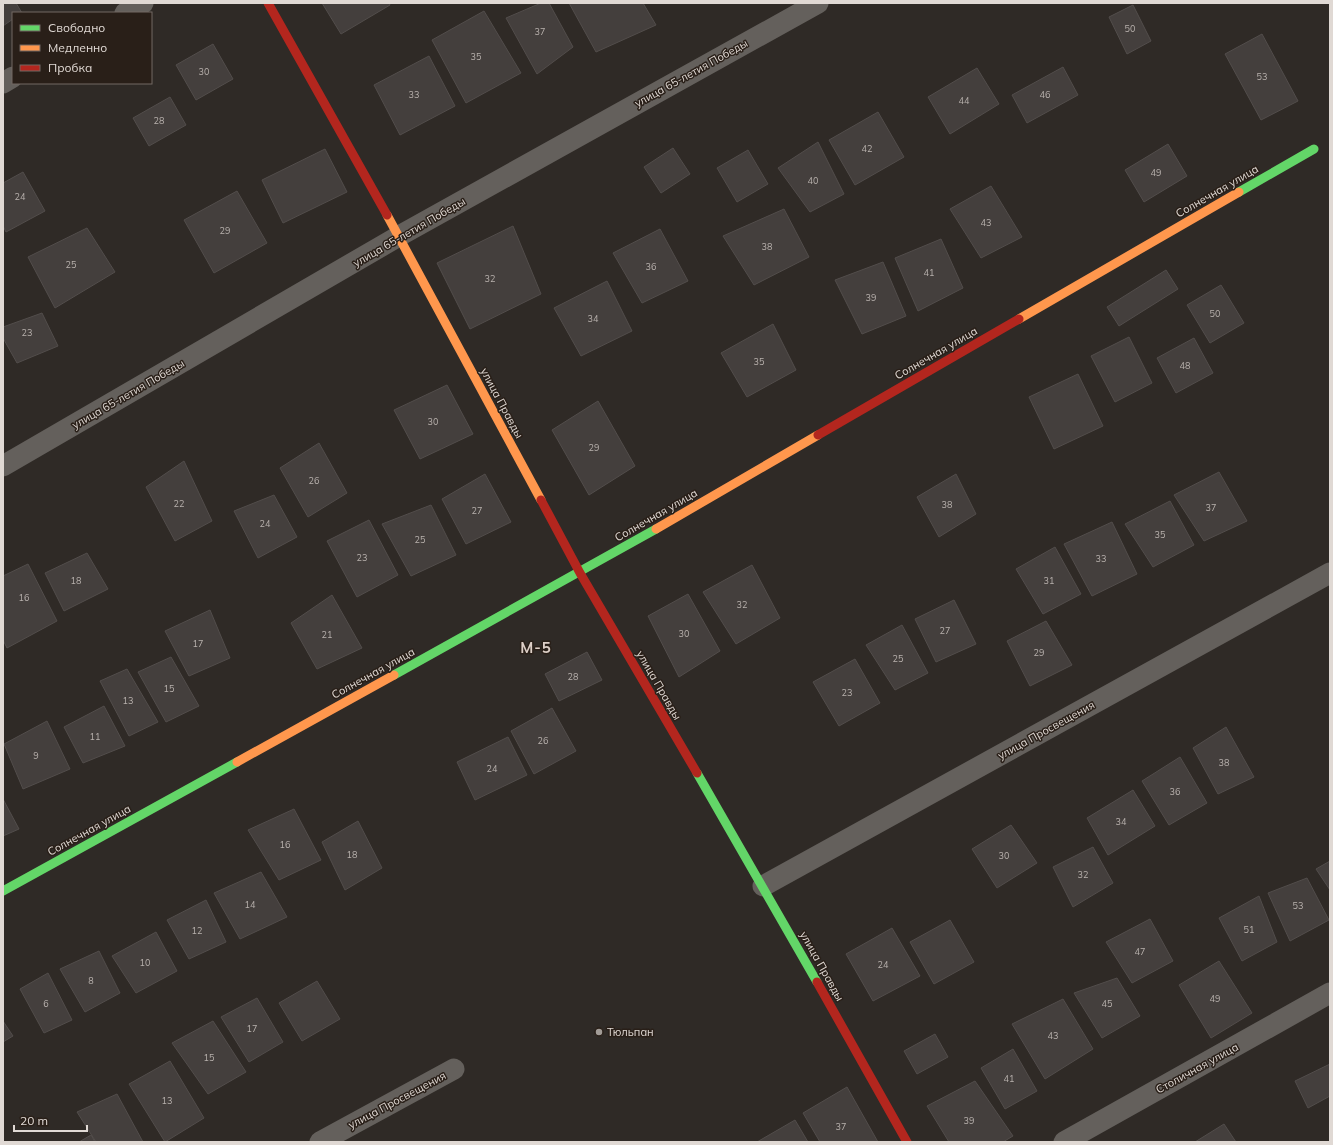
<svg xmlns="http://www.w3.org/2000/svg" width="1333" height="1145" font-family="Mulish,sans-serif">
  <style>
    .building { fill: #443f3d; stroke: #524d4b }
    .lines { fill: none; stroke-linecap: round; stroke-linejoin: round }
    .street { stroke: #64605c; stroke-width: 21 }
    .fast { stroke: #63d668; stroke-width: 9 }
    .slow { stroke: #ff974d; stroke-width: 9 }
    .jam { stroke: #b3261e; stroke-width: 9 }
    .poi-dot { fill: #a29c97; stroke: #291f18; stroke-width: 1.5 }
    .labels { text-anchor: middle; stroke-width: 3; stroke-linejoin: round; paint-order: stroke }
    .number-label { font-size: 9px; fill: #b9b2ae }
    .street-label { font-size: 11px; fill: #e0d9d4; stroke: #291f18 }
    .poi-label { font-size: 11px; fill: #e0d9d4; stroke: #291f18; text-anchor: start }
    .district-label { font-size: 15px; font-weight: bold; letter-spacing: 1px; fill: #dccec6; stroke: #291f18 }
  </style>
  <rect width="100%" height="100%" fill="#2f2a26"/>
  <path class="building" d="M3 3H16L22 13H13V19L3 26Z
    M322 3H389L390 5 341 34Z
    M541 3H549L573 47 537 74 506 18Z
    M569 3H643L656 25 596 52Z
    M1133 5 1151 41 1127 54 1109 17Z
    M484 11 521 73 466 103 432 40Z
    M1262 34 1298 101 1261 120 1225 54Z
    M213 44 233 79 196 100 176 65Z
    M429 56 455 106 400 135 374 85Z
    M1063 67 1078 95 1027 123 1012 95Z
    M977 68 999 104 950 134 928 97Z
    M170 97 186 125 149 146 133 118Z
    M878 112 904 157 855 185 829 140Z
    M818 142 844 194 810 212 778 168Z
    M1168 144 1187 176 1144 202 1125 170Z
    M673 148 690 174 661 193 644 167Z
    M325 149 347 192 283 223 262 180Z
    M748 150 768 184 737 202 717 168Z
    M23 172 45 211 6 232 3 226V183Z
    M991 186 1022 237 981 258 950 209Z
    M237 191 267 243 214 273 184 220Z
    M784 209 809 257 754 285 723 236Z
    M513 226 541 294 470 329 437 263Z
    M87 228 115 272 55 308 28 257Z
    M660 229 688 281 642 303 613 253Z
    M941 239 963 288 918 311 895 258Z
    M883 262 906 316 862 334 835 280Z
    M1166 270 1178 289 1119 326 1107 307Z
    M607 281 632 331 581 356 554 308Z
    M1221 285 1244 323 1210 343 1187 305Z
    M42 313 58 346 17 363 3 338V327Z
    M773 324 796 370 747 397 721 353Z
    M1129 337 1152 383 1115 402 1091 356Z
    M1194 338 1213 373 1176 393 1157 358Z
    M1078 374 1103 426 1054 449 1029 397Z
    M447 385 473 434 420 459 394 410Z
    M598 401 635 466 589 495 552 430Z
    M319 443 347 493 308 517 280 468Z
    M184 461 212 521 175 541 146 487Z
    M1219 472 1247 521 1204 541 1174 495Z
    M485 474 511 522 466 544 442 499Z
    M956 474 976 514 939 537 917 497Z
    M274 495 297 537 258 558 234 511Z
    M1170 501 1194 545 1153 567 1125 524Z
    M431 505 456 555 411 576 382 524Z
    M369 520 398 575 357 597 327 541Z
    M1112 522 1137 574 1092 596 1064 544Z
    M1055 547 1081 594 1043 614 1016 569Z
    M87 553 108 589 64 611 45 573Z
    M28 564 57 621 7 648 3 640V576Z
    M752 565 780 618 736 644 703 592Z
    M688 594 720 651 679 677 648 616Z
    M332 595 362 648 317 669 291 623Z
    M954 600 976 644 936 662 915 619Z
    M210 610 230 658 189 676 165 631Z
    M1046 621 1072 665 1030 686 1007 641Z
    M902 625 928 673 895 690 866 645Z
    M587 652 602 680 559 701 545 674Z
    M171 657 199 706 166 722 138 672Z
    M855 659 880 703 839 726 813 682Z
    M127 669 158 722 129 736 100 681Z
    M104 706 125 746 83 763 64 727Z
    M552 708 576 751 534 774 511 731Z
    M47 721 70 769 23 789 4 744Z
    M1226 727 1254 777 1218 794 1193 748Z
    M508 737 527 775 475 800 457 762Z
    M1180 757 1207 803 1169 825 1142 781Z
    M1133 790 1155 826 1108 855 1087 818Z
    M3 799 19 829 3 836Z
    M294 809 321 860 279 880 248 830Z
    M358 821 382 868 345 890 322 842Z
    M1011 825 1037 863 997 888 972 849Z
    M1093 847 1113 883 1073 907 1053 867Z
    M1330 861V890L1316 869Z
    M261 872 287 917 240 939 214 893Z
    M1307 878 1329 920 1290 941 1268 893Z
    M1259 896 1277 942 1242 961 1219 918Z
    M206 900 226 942 189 959 167 920Z
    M1150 919 1173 961 1132 983 1106 942Z
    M950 920 974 962 934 984 910 942Z
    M892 928 920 976 873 1001 846 954Z
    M156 932 177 971 136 993 112 956Z
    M99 951 120 993 85 1012 60 969Z
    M1219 961 1252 1013 1211 1038 1179 985Z
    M48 973 72 1020 44 1033 20 989Z
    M1117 978 1140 1016 1102 1038 1074 993Z
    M317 981 340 1019 302 1041 279 1003Z
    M257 998 283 1042 249 1062 221 1017Z
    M1063 999 1093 1049 1045 1079 1012 1024Z
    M3 1021 13 1036 3 1042Z
    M213 1021 246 1072 208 1094 172 1043Z
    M935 1034 948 1057 917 1074 904 1051Z
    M1013 1049 1037 1091 1005 1109 981 1068Z
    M170 1061 204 1118 165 1142 129 1084Z
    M1330 1064V1096L1308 1108 1295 1081Z
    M975 1081 1013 1136 1003 1142H949L927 1106Z
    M847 1087 878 1142H820L803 1113Z
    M117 1094 143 1142H96L77 1112Z
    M795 1120 808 1142H757Z
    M1224 1124 1236 1142H1195Z
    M91 1135 95 1142H79Z"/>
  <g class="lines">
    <path class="street" d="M125 13 143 3
      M3 83 13 77
      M3 466 399 236 818 3
      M763 886 1330 573
      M320 1142 454 1069
      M1064 1142 1330 993"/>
    <path class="fast" d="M1239 192 1314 149
      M394 675 656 529
      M697 773 817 982
      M3 891 237 762"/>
    <path class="slow" d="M387 215 541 500
      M1019 319 1239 192
      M656 529 818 435
      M237 762 394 675"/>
    <path class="jam" d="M268 3 387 215
      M818 435 1019 319
      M541 500 580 573 697 773
      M817 982 907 1142"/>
  </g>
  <circle class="poi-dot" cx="599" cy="1032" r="4"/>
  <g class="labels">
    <g class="number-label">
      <text x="1130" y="32">50</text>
      <text x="540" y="35">37</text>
      <text x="476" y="60">35</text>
      <text x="204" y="75">30</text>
      <text x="1262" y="80">53</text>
      <text x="414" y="98">33</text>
      <text x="1045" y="98">46</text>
      <text x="964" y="104">44</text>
      <text x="159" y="124">28</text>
      <text x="867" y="152">42</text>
      <text x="1156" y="176">49</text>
      <text x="813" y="184">40</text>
      <text x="20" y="200">24</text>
      <text x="986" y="226">43</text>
      <text x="225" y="234">29</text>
      <text x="767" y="250">38</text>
      <text x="71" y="268">25</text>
      <text x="651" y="270">36</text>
      <text x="929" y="276">41</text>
      <text x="490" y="282">32</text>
      <text x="871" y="301">39</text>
      <text x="1215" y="317">50</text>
      <text x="593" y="322">34</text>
      <text x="27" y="336">23</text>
      <text x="759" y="365">35</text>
      <text x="1185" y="369">48</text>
      <text x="433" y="425">30</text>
      <text x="594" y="451">29</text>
      <text x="314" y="484">26</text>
      <text x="179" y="507">22</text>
      <text x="947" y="508">38</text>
      <text x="1211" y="511">37</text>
      <text x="477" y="514">27</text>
      <text x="265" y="527">24</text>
      <text x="1160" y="538">35</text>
      <text x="420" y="543">25</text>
      <text x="362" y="561">23</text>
      <text x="1101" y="562">33</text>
      <text x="76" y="584">18</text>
      <text x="1049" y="584">31</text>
      <text x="24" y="601">16</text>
      <text x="742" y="608">32</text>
      <text x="945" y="634">27</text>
      <text x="684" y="637">30</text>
      <text x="327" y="638">21</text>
      <text x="198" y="647">17</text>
      <text x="1039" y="656">29</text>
      <text x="898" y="662">25</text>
      <text x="573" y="680">28</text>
      <text x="169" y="692">15</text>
      <text x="847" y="696">23</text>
      <text x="128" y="704">13</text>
      <text x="95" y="740">11</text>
      <text x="543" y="744">26</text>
      <text x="36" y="759">9</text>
      <text x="1224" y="766">38</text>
      <text x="492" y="772">24</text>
      <text x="1175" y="795">36</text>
      <text x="1121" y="825">34</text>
      <text x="285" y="848">16</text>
      <text x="352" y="858">18</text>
      <text x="1004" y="859">30</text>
      <text x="1083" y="878">32</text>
      <text x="250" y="908">14</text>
      <text x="1298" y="909">53</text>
      <text x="1249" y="933">51</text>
      <text x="197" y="934">12</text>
      <text x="1140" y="955">47</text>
      <text x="145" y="966">10</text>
      <text x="883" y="968">24</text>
      <text x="91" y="984">8</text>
      <text x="1215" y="1002">49</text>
      <text x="46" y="1007">6</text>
      <text x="1107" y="1007">45</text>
      <text x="252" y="1032">17</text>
      <text x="1053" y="1039">43</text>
      <text x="209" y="1061">15</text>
      <text x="1009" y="1082">41</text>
      <text x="167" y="1104">13</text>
      <text x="969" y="1124">39</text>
      <text x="841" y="1130">37</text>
    </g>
    <g class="street-label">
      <text transform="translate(691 73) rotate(-29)" y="4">улица 65-летия Победы</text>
      <text transform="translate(1217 191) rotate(-30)" y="4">Солнечная улица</text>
      <text transform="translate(409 232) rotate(-30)" y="4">улица 65-летия Победы</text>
      <text transform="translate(936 353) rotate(-30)" y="4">Солнечная улица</text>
      <text transform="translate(128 394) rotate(-30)" y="4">улица 65-летия Победы</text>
      <text transform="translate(502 403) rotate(62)" y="4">улица Правды</text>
      <text transform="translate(656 515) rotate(-30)" y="4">Солнечная улица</text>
      <text transform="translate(373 673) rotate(-29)" y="4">Солнечная улица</text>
      <text transform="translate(659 685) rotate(60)" y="4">улица Правды</text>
      <text transform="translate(1046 730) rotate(-29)" y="4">улица Просвещения</text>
      <text transform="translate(89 830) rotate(-29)" y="4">Солнечная улица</text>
      <text transform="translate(822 966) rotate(61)" y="4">улица Правды</text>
      <text transform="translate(1197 1068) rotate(-29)" y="4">Столичная улица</text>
      <text transform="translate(397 1100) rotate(-28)" y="4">улица Просвещения</text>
    </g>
    <g class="poi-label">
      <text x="607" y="1036">Тюльпан</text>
    </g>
    <g class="district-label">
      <text x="536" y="653">М-5</text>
    </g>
  </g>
  <rect width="1333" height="1145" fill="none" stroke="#e0d9d4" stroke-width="8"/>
  <rect x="12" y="12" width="140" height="72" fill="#291f18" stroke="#726963"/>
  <rect x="20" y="25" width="20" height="6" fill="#63d668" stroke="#726963"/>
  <text x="48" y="32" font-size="12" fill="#e0d9d4">Свободно</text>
  <rect x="20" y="45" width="20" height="6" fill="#ff974d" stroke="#726963"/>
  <text x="48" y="52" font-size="12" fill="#e0d9d4">Медленно</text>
  <rect x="20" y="65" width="20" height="6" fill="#b3261e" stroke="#726963"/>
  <text x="48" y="72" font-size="12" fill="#e0d9d4">Пробка</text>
  <path d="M14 1125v6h73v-6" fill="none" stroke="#e0d9d4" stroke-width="2"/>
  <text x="20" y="1125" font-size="12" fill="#e0d9d4" stroke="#291f18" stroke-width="3" paint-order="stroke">20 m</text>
</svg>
